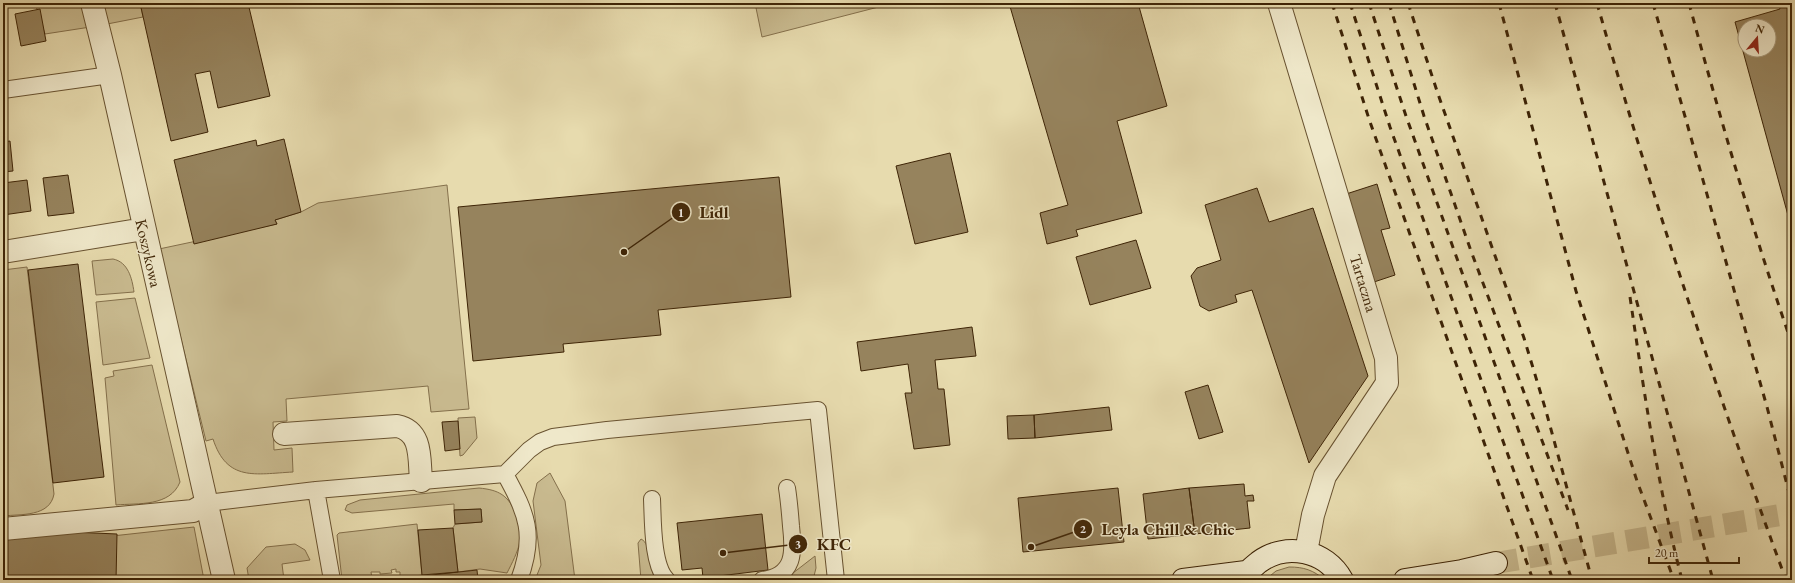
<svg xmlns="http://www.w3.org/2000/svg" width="1795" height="583" font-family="'EB Garamond',serif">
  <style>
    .green { fill: #cabc91; stroke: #84704c }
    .building { fill: #96835d; stroke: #3e2406; fill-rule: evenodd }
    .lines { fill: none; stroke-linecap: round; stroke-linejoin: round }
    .secondary-tunnel { stroke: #c5b68c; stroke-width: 22; stroke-dasharray: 22 11; stroke-linecap: butt }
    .service-casing { stroke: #685230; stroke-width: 18 }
    .minor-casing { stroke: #685230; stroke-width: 24 }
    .secondary-casing { stroke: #3e2406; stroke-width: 24 }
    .service { stroke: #efe8ca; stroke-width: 16 }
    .minor { stroke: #efe8ca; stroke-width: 22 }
    .secondary { stroke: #efe8ca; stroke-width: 22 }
    .rail { stroke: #3e2406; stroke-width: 3; stroke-dasharray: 7 7; stroke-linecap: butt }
    .labels { text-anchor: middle; stroke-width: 3; stroke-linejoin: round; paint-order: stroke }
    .street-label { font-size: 16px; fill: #3e2406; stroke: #efe8ca }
    .leader { fill: none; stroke: #3e2406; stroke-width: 1.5 }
    .callout-dot { fill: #3e2406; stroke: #efe8ca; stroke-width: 1.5 }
    .mark-label { font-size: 12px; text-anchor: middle; font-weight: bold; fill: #fff }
    .callout-label { font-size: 17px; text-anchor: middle; font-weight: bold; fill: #3e2406; stroke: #efe8ca; stroke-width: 3; stroke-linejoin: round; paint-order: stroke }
  </style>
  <rect width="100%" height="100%" fill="#e7dbae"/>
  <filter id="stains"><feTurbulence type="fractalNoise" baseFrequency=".005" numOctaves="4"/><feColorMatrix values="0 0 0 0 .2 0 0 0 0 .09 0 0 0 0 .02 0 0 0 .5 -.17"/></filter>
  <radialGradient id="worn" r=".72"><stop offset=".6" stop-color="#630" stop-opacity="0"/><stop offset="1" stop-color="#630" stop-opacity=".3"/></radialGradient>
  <path class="green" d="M35 3H140L143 17 97 26 45 34Z
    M755 3H894L762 37Z
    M447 185 469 409 431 412 428 386 286 399 287 421 273 422 274 450 292 448 293 472C255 474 227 482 213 439L206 441 159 249 277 224 275 220 301 212 318 203Z
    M113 259C128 262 132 278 134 292L96 295 92 261Z
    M27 267 54 494C50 517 21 514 3 516V270Z
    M135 298 150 358 103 365 96 302Z
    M152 365 180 482C170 507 138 503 116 505L105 378 114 376 113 371Z
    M475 417 477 438 463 455 460 456 458 418Z
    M550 473 565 501 575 580H535L541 565 533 501 537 483Z
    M479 488C499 490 508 495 516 514 520 524 521 531 520 541 518 552 512 563 507 573L480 569 458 572 453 528 455 524 482 522 481 509 454 510V504L352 513 345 510 347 505 360 500Z
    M417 524 422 575 400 578V572H396V569L391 570 392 573 380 574V572H371L372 579 342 580 337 535 339 533Z
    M194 527 204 580H3V548Z
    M641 539C652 544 649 569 656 580H641L638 543Z
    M295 544 305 550 310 560 282 564 284 580H249L247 568 266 547Z
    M815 556 816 568 813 580H784Z
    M1289 567C1304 567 1313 570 1325 580H1265L1276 571Z"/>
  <path class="building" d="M140 3H248L270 96 218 108 210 71 195 74 208 132 171 141Z
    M1009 3H1138L1167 106 1117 121 1142 213 1076 230 1078 236 1047 244 1040 213 1068 205Z
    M1778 3H1792V230L1735 22 1780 9ZM1745 26H1769V50H1745Z
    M40 9 46 41 21 46 15 14Z
    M284 139 301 212 275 220 277 224 194 244 174 160 256 140 257 146Z
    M10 141 13 171 3 172V142Z
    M950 153 968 232 915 244 896 166Z
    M68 175 74 213 48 216 43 178Z
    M779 177 791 297 658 310 661 335 563 344 564 352 473 361 458 207Z
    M27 180 31 211 3 215V183Z
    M1377 184 1390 228 1381 230 1395 275 1368 284 1340 196Z
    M1257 188 1269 222 1313 208 1368 376 1309 463 1252 290 1235 295 1237 302 1209 311 1200 306 1191 276 1197 268 1221 260 1205 205Z
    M1136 240 1151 288 1090 305 1076 257Z
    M78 264 104 477 53 483 28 270Z
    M972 327 976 356 935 360 938 389H944L950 445 914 449 905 393H912L908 364 861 371 857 342Z
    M1208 385 1223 432 1199 439 1185 392Z
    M1109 407 1112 430 1035 438 1034 415Z
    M1034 415 1035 438 1008 439 1007 416Z
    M458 421 460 449 445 451 442 422Z
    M1244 484 1245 496 1253 495 1254 501H1247L1250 528 1195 534 1189 488Z
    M1118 488 1124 542 1023 552 1018 498Z
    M1189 488 1195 534 1148 539 1143 494Z
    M481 509 482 522 455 524 454 510Z
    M762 514 768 570 703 578 702 568 682 570 677 523Z
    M453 528 458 572 422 575 418 530Z
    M3 529 117 534 116 580H3Z
    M477 570 478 580H405L404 578Z"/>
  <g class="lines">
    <path class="secondary-tunnel" d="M1496 563 1792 513"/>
    <defs>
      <path id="service" d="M3 90 110 75
        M505 474C527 514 536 535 519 580
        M316 490 332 580
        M652 499C653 520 652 566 667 580
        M207 503 316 490 505 474 529 450 540 442 553 437 607 430 818 410 836 580
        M762 580C795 576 794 552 791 526 790 513 789 501 787 488"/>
      <path id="minor" d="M92 3 110 75 224 580
        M1279 3 1386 358 1387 383 1325 476 1313 515 1306 552
        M3 252 144 229
        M284 434 397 426C423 431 419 460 421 481
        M3 529 193 511 207 503"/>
      <path id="secondary" d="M1183 580 1246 572
        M1243 580C1247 571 1252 568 1259 562 1286 542 1326 550 1342 580
        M1405 580 1462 571 1496 563"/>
    </defs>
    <use href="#service" class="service-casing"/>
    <use href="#minor" class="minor-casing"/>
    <use href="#secondary" class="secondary-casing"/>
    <use href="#service" class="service"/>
    <use href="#minor" class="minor"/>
    <use href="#secondary" class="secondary"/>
    <path class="rail" d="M1332 3 1370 122 1533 580
      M1350 3 1390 127 1553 580
      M1369 3 1406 116 1572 580
      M1389 3 1424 116 1471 251 1568 510
      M1408 3 1438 94 1524 338 1546 411 1592 580
      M1499 3 1576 291 1637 481 1674 580
      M1555 3 1713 580
      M1597 3C1652 198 1716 390 1786 580
      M1653 3 1767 407 1792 504
      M1689 3C1720 118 1753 232 1792 344
      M1630 297C1644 392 1658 487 1682 580"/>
  </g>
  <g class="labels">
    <g class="street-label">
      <text transform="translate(149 253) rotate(77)" y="6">Koszykowa</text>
      <text transform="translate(1364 283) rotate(73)" y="6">Tartaczna</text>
    </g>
  </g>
  <path class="leader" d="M624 252L681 212M1031 547L1083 529M723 553L798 544"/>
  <g class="callout-dot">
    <circle cx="624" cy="252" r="4"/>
    <circle cx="1031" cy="547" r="4"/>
    <circle cx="723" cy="553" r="4"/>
    <circle cx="681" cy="212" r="10"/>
    <circle cx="1083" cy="529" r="10"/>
    <circle cx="798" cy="544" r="10"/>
  </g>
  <g class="mark-label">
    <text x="681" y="217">1</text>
    <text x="1083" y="533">2</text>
    <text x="798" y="548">3</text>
  </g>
  <g class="callout-label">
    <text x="714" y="218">Lidl</text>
    <text x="1168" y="535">Leyla Chill &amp; Chic</text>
    <text x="834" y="550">KFC</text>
  </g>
  <rect width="1795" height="583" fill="none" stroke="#e7dbae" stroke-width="16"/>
  <rect x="4" y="4" width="1787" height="575" fill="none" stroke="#3e2406" stroke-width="2"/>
  <rect x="8" y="8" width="1779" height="567" fill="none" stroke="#3e2406"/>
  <g transform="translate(1757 38) rotate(18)"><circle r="19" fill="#efe8ca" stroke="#a89a7c"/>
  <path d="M0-3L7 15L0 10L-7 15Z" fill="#8f2418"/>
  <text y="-6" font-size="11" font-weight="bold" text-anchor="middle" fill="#3e2406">N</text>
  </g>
  <path d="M1649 557v6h90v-6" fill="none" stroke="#3e2406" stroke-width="2"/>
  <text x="1655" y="557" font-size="12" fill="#3e2406" stroke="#efe8ca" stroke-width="3" paint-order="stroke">20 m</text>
  <rect width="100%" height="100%" filter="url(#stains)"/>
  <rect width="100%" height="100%" fill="url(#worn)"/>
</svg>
